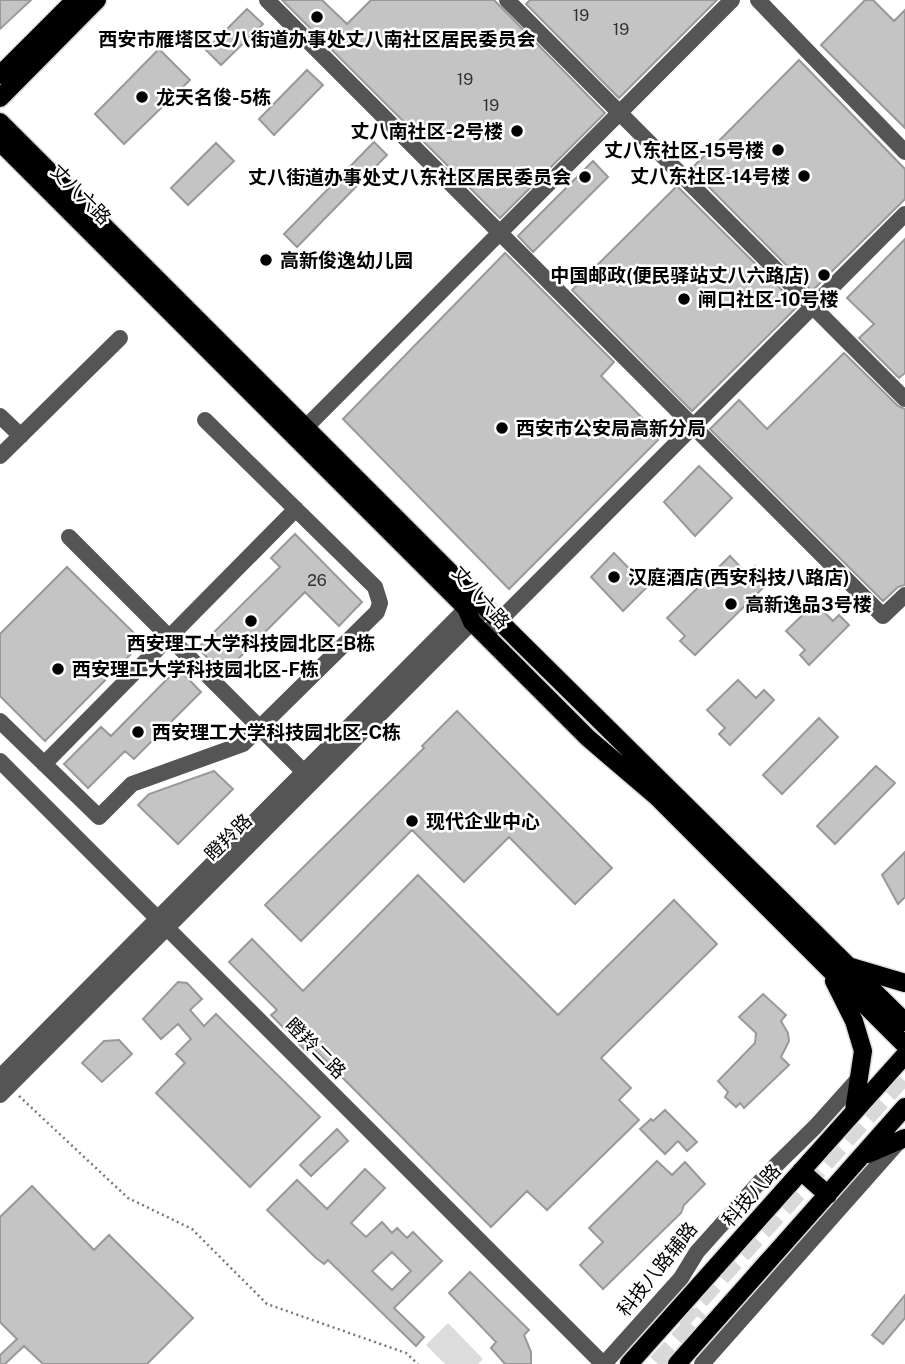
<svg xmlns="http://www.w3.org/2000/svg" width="905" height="1364" font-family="'Public Sans','Noto Sans SC',sans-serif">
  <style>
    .green { fill: #dcdcdc }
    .building { fill: #c4c4c4; stroke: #999; stroke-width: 2; fill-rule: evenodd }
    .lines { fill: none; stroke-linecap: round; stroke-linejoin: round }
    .highway-tunnel { stroke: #d9d9d9; stroke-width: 21; stroke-dasharray: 21 10; stroke-linecap: butt }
    .major-casing { stroke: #dbdbdb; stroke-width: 21 }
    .path { stroke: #777; stroke-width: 2.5; stroke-dasharray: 2 3.5; stroke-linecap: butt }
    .minor { stroke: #555; stroke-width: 16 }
    .major { stroke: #000; stroke-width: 18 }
    .tram { stroke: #000; stroke-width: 2 }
    .poi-dot { fill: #000; stroke: #fff; stroke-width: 2.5 }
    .labels { text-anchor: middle; stroke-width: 5; stroke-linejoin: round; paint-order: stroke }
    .number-label { font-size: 16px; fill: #313131 }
    .poi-label { font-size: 19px; font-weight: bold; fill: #000; stroke: #fff; text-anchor: start }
    .street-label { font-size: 19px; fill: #000; stroke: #fff }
  </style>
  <rect width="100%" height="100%" fill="#fff"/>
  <path class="green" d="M448 1323 483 1359 478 1364H445L426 1345Z"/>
  <path class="building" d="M0 0H31L0 29Z
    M282 0H322L347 24 371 0H494L605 113 500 218Z
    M530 0H717L619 98 526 4Z
    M865 0H873L894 21 905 10V128L821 45Z
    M247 9 263 24 221 65 206 50Z
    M159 49 190 80 124 144 95 114Z
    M799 60 905 169V199L812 291 691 169Z
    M307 70 323 85 274 135 259 119Z
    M374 142 387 155 297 247 284 234Z
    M216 143 234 161 188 205 171 188Z
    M593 161 608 177 533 252 518 236Z
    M677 186 798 306 692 411 572 290Z
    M905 239V373L899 378 859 338 874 324 847 298Z
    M505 253 614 362 601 376 661 437 509 589 343 419Z
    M844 353 898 406 905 409V585L898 587 883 601 710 429 739 400 767 429Z
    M699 466 732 498 695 536 664 502Z
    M295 534 362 602 339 626 305 592 223 674 198 648 280 567 271 558Z
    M614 553 647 587 623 611 591 577Z
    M730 556 747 574 755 566 770 581 695 655 680 641 685 636 667 618Z
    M67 567 143 642 45 741 0 696V634Z
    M815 603 833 621 839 615 849 625 809 665 800 655 805 650 786 631Z
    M178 668 201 692 134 759 125 751 88 788 64 764 101 727 111 736Z
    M738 680 756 698 764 690 774 700 730 745 719 734 725 728 707 710Z
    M457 711 612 868 575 904 509 837 464 882 412 830 301 941 265 905 424 748 422 746Z
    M819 718 838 737 782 794 763 775Z
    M876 766 895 783 835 844 817 826Z
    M214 771 233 789 178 844 138 805 149 794Z
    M905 852V897L898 904 882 875Z
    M418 875 558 1015 674 900 717 944 601 1058 631 1088 619 1100 639 1120 547 1210 527 1191 491 1227 312 1047 307 1052 271 1015 277 1010 229 962 252 939 303 991Z
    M178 982 187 983 202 999 190 1010 204 1026 216 1014 320 1117 250 1187 156 1093 185 1063 176 1054 191 1039 178 1024 161 1039 143 1019Z
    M763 994 786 1015 781 1021 788 1033 789 1041 781 1057 789 1065 744 1108 740 1103 736 1107 725 1097 728 1092 718 1081 755 1043 756 1033 739 1017Z
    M119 1040 132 1054 102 1082 82 1063 104 1041Z
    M665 1110 697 1142 687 1151 678 1141 665 1154 640 1129 651 1119 653 1121Z
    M337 1129 348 1141 311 1176 300 1165Z
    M657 1161 672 1175 685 1162 705 1184 684 1205 681 1213 603 1289 580 1265 603 1242 589 1228Z
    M365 1169 385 1188 351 1223 366 1237 382 1222 392 1233 397 1228 407 1238 413 1232 442 1261 394 1308 424 1337 416 1346 328 1260 324 1264 316 1258 267 1210 297 1180 327 1209ZM392 1252 411 1271 392 1290 372 1271Z
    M32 1186 94 1250 109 1235 193 1318 147 1364H43L24 1346 5 1364H0V1355L17 1339 0 1322V1217Z
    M470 1272 529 1330 524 1335 531 1352V1364H505L491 1348 496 1342 449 1293Z
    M905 1295V1318L883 1344 872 1335Z"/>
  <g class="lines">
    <path class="highway-tunnel" d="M678 1322 905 1073
      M658 1364 704 1314"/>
    <defs>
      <path id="major" d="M0 75 75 0
        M0 98 97 0
        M0 122 486 608 905 1022
        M0 142 466 608 472 622 588 738 657 797 905 1045
        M851 967 905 983
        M834 981 854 1021 863 1051 854 1111
        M868 1154 905 1138
        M801 1171 828 1195
        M629 1364 905 1055
        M677 1364 905 1107"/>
    </defs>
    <use href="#major" class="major-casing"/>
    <path class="path" d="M19 1096 128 1198 192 1229 267 1304 406 1353 418 1364"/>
    <path class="minor" d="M267 0 883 616 905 595
      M507 0 905 399
      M758 0 905 152
      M0 416 21 436
      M306 427 732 0
      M0 456 120 338
      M69 537 304 772
      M485 635 905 214
      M0 721 99 817 132 784 243 744 377 612 380 603 375 587 205 420
      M0 761 603 1364
      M44 764 296 509
      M0 1077 475 600
      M0 1095 486 608
      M604 1364 681 1278 697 1252 765 1176 815 1127 859 1078
      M702 1364 902 1138"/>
    <use href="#major" class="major"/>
    <path class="tram" d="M0 81 81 0"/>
  </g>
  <g class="poi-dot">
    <circle cx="317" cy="17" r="7"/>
    <circle cx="142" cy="97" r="7"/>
    <circle cx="517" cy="131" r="7"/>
    <circle cx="778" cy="150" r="7"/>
    <circle cx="804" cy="176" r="7"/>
    <circle cx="585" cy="177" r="7"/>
    <circle cx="266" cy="260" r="7"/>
    <circle cx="824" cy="275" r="7"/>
    <circle cx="684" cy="299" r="7"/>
    <circle cx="502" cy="428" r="7"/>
    <circle cx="614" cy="577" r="7"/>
    <circle cx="731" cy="604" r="7"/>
    <circle cx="251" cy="621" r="7"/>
    <circle cx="58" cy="669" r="7"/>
    <circle cx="138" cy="732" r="7"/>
    <circle cx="412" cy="821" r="7"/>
  </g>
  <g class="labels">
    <g class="number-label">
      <text x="581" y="21">19</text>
      <text x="621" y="35">19</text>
      <text x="465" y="85">19</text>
      <text x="491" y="111">19</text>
      <text x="317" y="586">26</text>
    </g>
    <g class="poi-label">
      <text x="317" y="46" text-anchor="middle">西安市雁塔区丈八街道办事处丈八南社区居民委员会</text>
      <text x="156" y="104">龙天名俊-5栋</text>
      <text x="503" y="138" text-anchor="end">丈八南社区-2号楼</text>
      <text x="764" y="157" text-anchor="end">丈八东社区-15号楼</text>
      <text x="790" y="183" text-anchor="end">丈八东社区-14号楼</text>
      <text x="571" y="184" text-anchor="end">丈八街道办事处丈八东社区居民委员会</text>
      <text x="280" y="267">高新俊逸幼儿园</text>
      <text x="810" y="282" text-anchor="end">中国邮政(便民驿站丈八六路店)</text>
      <text x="698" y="306">闸口社区-10号楼</text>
      <text x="516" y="435">西安市公安局高新分局</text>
      <text x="628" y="584">汉庭酒店(西安科技八路店)</text>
      <text x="745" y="611">高新逸品3号楼</text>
      <text x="251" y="650" text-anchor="middle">西安理工大学科技园北区-B栋</text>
      <text x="72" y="676">西安理工大学科技园北区-F栋</text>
      <text x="152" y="739">西安理工大学科技园北区-C栋</text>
      <text x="426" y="828">现代企业中心</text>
    </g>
    <g class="street-label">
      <text transform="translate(81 194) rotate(45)" y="7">丈八六路</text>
      <text transform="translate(481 597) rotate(49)" y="7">丈八六路</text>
      <text transform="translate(228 837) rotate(-45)" y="7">瞪羚路</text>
      <text transform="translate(316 1048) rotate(45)" y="7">瞪羚二路</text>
      <text transform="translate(751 1195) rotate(-48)" y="7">科技八路</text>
      <text transform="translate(657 1269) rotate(-51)" y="7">科技八路辅路</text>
    </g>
  </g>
</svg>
